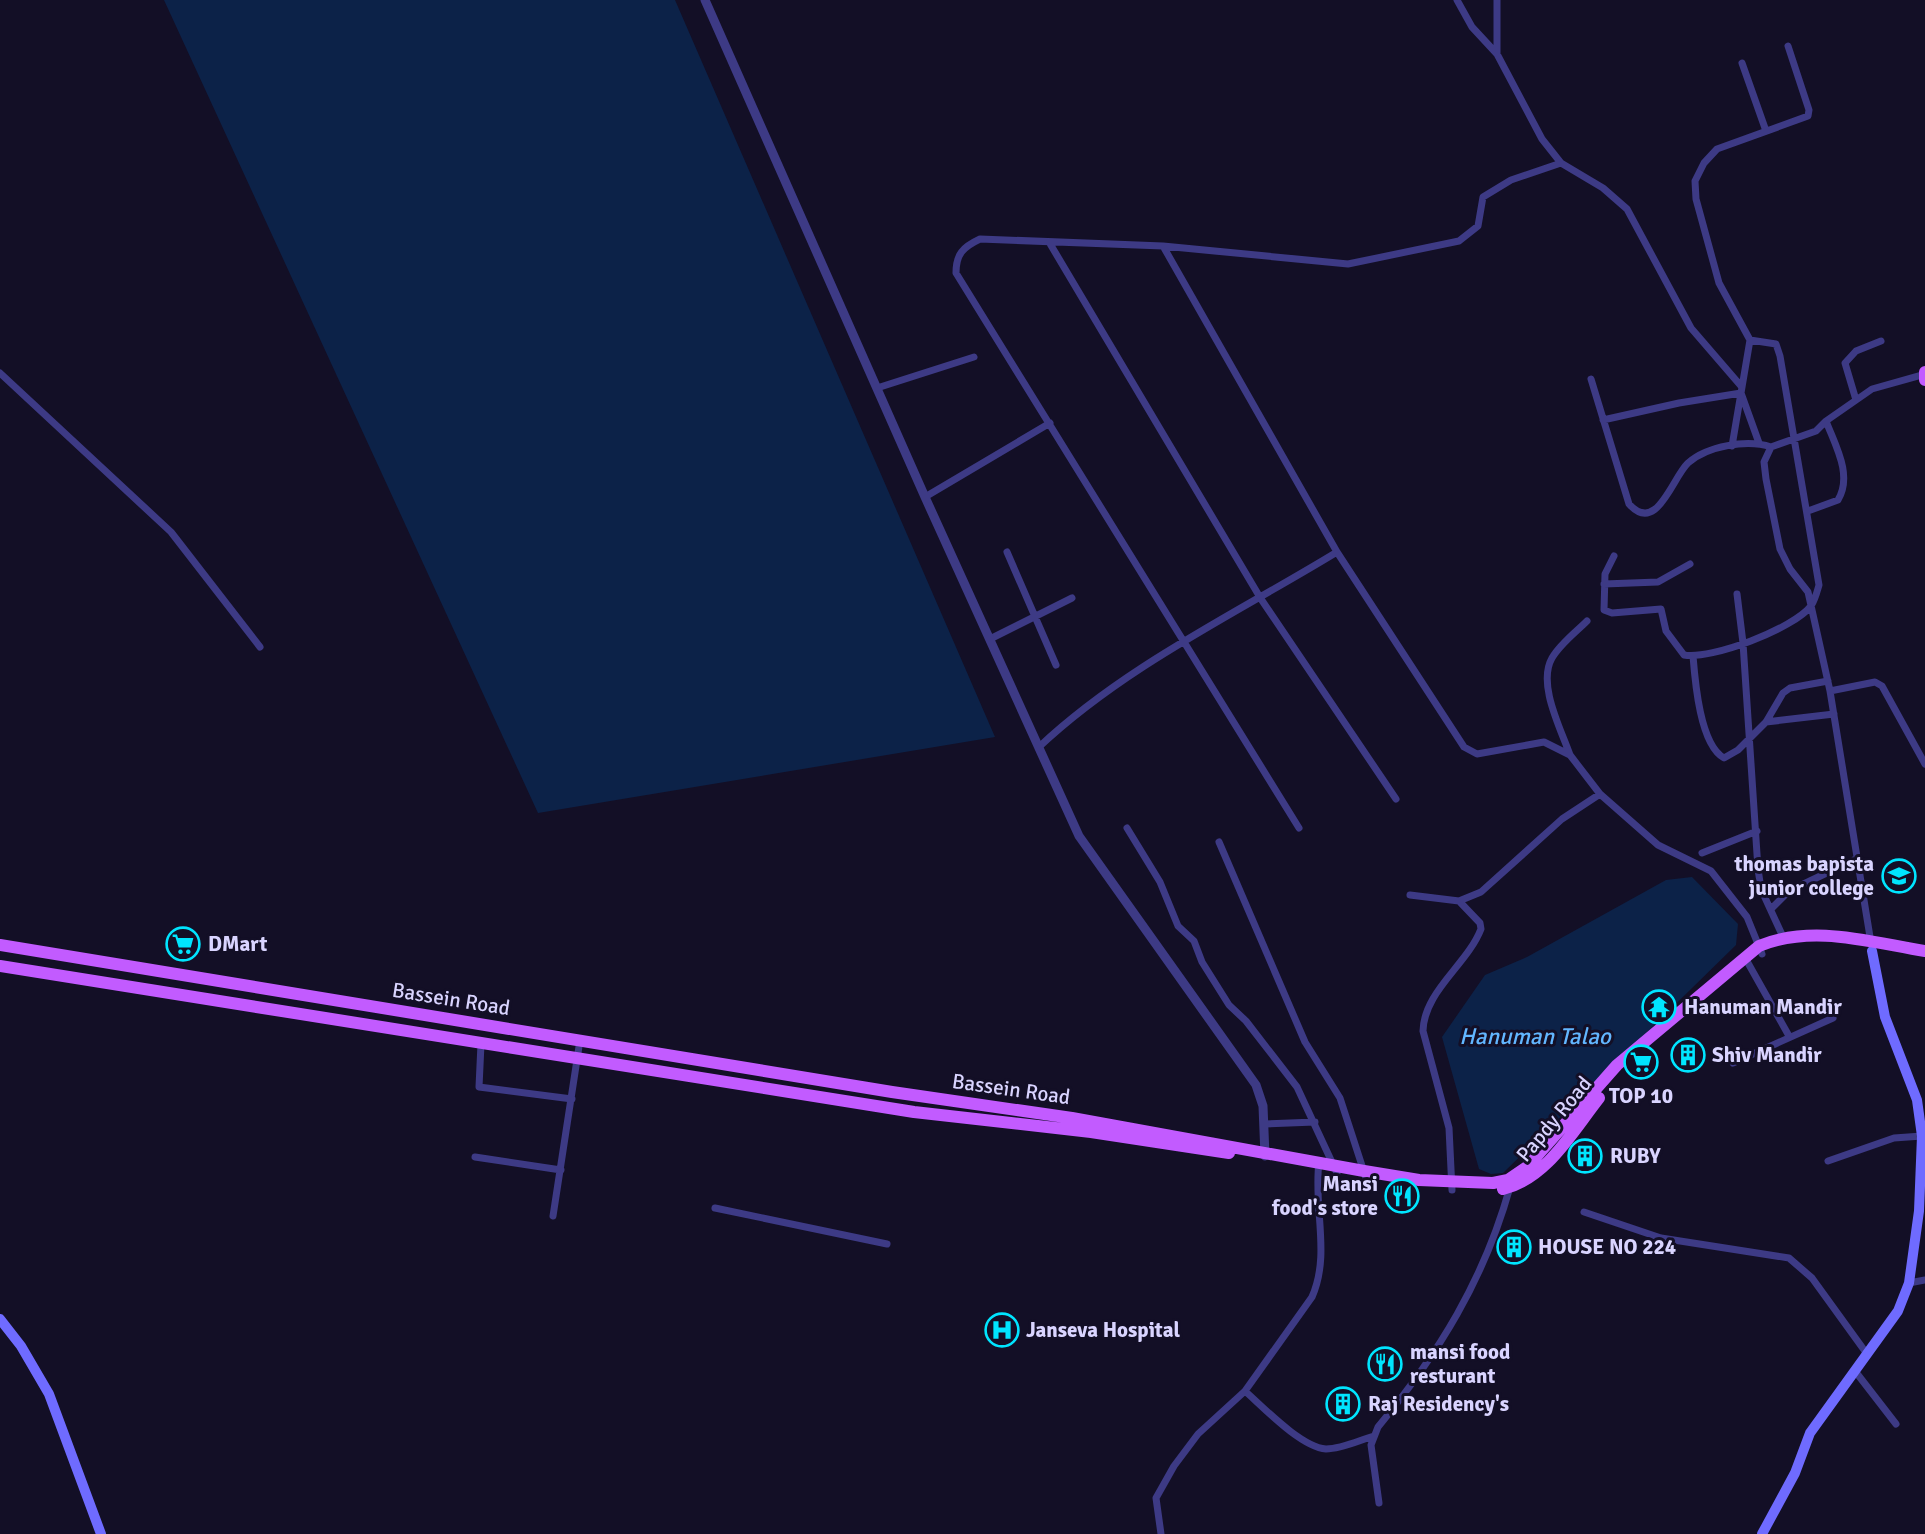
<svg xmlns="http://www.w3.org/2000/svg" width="1925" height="1534" font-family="Signika,sans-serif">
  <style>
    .water { fill: #0c2248 }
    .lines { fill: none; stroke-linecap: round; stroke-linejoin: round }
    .minor { stroke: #3d3a85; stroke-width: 7 }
    .tertiary { stroke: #3d3a85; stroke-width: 9 }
    .secondary { stroke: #6f6bff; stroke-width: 10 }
    .primary { stroke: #c25bff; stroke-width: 12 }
    .labels { text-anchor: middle; stroke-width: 6; stroke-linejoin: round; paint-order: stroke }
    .poi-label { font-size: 21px; font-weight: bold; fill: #d9d4ff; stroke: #130f26; text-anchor: start }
    .street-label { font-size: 21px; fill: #d9d4ff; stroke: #130f26 }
    .water-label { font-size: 23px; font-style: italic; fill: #62b6ff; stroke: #130f26 }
  </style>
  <rect width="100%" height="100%" fill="#130f26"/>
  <path class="water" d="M164 0H675L995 737 538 813Z
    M1692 877 1738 924 1736 945 1503 1173 1491 1174 1479 1169 1442 1037 1485 975 1527 957 1666 880Z"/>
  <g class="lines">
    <path class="minor" d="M1457 0 1472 27 1497 54 1542 139 1561 163 1603 188 1627 209 1691 328 1741 386
      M1497 54V0
      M1742 63 1766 131
      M1049 242 1261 599 1396 799
      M1163 246 1348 264 1459 241 1478 226 1483 197 1511 180 1561 163
      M0 373 171 532 260 647
      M1591 379 1629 504C1657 535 1672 478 1688 463 1707 446 1747 439 1771 447
      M877 388 974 357
      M1856 400 1845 363 1856 351 1881 341
      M1603 420 1679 403 1741 393 1759 443
      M1732 446 1750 340
      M925 497 1050 423
      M1808 511 1838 500C1853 475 1835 445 1826 421
      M1007 552 1056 665
      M1337 552 1464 747 1477 754 1544 742 1570 755 1600 794 1658 845 1711 871 1747 917 1762 954
      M1614 556 1605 574 1604 610 1612 613 1661 609 1666 631 1684 655C1711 660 1793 629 1811 606 1815 600 1817 592 1819 585L1780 356 1776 344 1750 340 1719 283 1696 199 1695 181 1704 163 1717 149 1808 116 1809 110 1788 46
      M1604 584 1658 582 1690 564
      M1737 594 1743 643 1758 869 1761 889 1784 939
      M990 639 1072 598
      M1693 656C1695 681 1700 745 1724 758L1738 750 1766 722 1783 693 1790 688 1828 681
      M1830 691 1875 682 1882 686 1925 764
      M1766 722 1834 714
      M1039 747C1125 666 1237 613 1337 552L1163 246 980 239C963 247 956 254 956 273L1299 828
      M1570 755C1561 729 1537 684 1552 658 1560 644 1576 632 1587 621
      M1127 828 1160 882 1178 926 1194 941 1202 962 1229 1005 1246 1021 1297 1087 1337 1173
      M1219 842 1305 1042 1340 1098 1366 1178
      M1702 853 1757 831
      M1410 895 1459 901 1481 892 1562 819 1600 794
      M1771 909 1789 891 1858 858
      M1871 943 1830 691 1808 592 1790 569 1780 549 1766 479 1764 462 1771 447 1816 431 1826 421 1872 389 1925 374
      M1748 963 1789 1036
      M481 1044 479 1087 572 1099
      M1733 1063 1833 1018
      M1264 1124 1315 1122
      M475 1157 561 1170
      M1828 1161 1894 1138 1922 1136
      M1452 1190 1449 1128 1423 1031C1424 991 1467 965 1481 929L1480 923 1459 901
      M715 1208 887 1244
      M1584 1212 1661 1238 1789 1258 1812 1278 1867 1354
      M553 1216 580 1040
      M1909 1283 1925 1280
      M1855 1371 1896 1424
      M1245 1391C1264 1408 1301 1447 1326 1449 1342 1449 1360 1440 1374 1436
      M1379 1503 1371 1445 1378 1427C1439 1353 1484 1280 1510 1187
      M1161 1534 1156 1498 1174 1466 1198 1434 1245 1391 1312 1297C1331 1254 1313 1208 1319 1162"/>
    <path class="tertiary" d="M705 0 925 497 1079 836 1256 1085 1263 1106 1265 1156"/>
    <path class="secondary" d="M0 1319 21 1346 49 1394 101 1534
      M1762 1534 1795 1473 1810 1433 1898 1311 1909 1283 1919 1211 1922 1136 1917 1100 1885 1017 1872 951"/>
    <path class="primary" d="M1925 372V380
      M0 945 892 1092 1072 1118 1364 1171 1419 1180 1493 1183 1508 1180 1527 1167 1617 1065 1759 946C1813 924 1869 942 1925 951
      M0 966 914 1112 1091 1132 1229 1153
      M1503 1189C1547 1178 1572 1132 1599 1098"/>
  </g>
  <defs>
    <symbol id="university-ring" viewBox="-11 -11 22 22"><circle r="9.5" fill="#130f26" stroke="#00e5ff" stroke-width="1.5"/><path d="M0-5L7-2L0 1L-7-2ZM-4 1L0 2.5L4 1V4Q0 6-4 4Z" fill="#00e5ff"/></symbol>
    <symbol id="supermarket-ring" viewBox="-11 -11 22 22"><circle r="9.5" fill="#130f26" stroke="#00e5ff" stroke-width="1.5"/><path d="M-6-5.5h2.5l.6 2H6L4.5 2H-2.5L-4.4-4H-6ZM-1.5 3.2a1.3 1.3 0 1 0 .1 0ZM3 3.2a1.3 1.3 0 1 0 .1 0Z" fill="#00e5ff"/></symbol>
    <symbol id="temple-ring" viewBox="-11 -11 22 22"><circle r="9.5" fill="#130f26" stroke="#00e5ff" stroke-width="1.5"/><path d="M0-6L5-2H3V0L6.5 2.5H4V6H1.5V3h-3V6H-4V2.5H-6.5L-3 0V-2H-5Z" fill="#00e5ff"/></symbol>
    <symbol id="building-ring" viewBox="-11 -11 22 22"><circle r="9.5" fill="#130f26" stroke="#00e5ff" stroke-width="1.5"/><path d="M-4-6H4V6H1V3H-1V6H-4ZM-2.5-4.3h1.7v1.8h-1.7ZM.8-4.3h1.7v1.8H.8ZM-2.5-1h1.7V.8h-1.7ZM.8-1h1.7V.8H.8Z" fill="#00e5ff"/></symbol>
    <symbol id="restaurant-ring" viewBox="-11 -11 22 22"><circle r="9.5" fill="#130f26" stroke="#00e5ff" stroke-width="1.5"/><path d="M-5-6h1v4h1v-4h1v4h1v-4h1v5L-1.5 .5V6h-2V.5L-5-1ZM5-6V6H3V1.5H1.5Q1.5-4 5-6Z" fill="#00e5ff"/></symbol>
    <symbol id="hospital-ring" viewBox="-11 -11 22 22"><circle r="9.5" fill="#130f26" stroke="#00e5ff" stroke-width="1.5"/><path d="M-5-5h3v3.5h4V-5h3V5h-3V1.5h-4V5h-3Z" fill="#00e5ff"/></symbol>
  </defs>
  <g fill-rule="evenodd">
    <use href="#university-ring" x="1880" y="857" width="38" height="38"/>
    <use href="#supermarket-ring" x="164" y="925" width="38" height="38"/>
    <use href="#temple-ring" x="1640" y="988" width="38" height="38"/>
    <use href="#building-ring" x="1669" y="1036" width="38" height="38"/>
    <use href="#supermarket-ring" x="1622" y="1043" width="38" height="38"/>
    <use href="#building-ring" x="1566" y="1137" width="38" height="38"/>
    <use href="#restaurant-ring" x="1383" y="1177" width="38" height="38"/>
    <use href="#building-ring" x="1495" y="1228" width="38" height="38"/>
    <use href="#hospital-ring" x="983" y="1311" width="38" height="38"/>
    <use href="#restaurant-ring" x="1366" y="1345" width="38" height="38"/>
    <use href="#building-ring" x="1324" y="1385" width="38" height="38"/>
  </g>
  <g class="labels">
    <g class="poi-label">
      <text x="1874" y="871" text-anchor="end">thomas bapista<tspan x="1874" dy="24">junior college</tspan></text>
      <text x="208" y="951">DMart</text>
      <text x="1684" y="1014">Hanuman Mandir</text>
      <text x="1712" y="1062">Shiv Mandir</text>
      <text x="1641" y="1103" text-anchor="middle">TOP 10</text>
      <text x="1610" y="1163">RUBY</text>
      <text x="1378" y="1191" text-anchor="end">Mansi<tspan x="1378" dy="24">food's store</tspan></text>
      <text x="1538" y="1254">HOUSE NO 224</text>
      <text x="1026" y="1337">Janseva Hospital</text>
      <text x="1410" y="1359">mansi food<tspan x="1410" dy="24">resturant</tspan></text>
      <text x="1368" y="1411">Raj Residency's</text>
    </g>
    <g class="street-label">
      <text transform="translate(451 999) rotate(9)" y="7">Bassein Road</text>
      <text transform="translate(1011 1089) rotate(8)" y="7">Bassein Road</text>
      <text transform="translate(1554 1119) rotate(-50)" y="7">Papdy Road</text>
    </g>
    <g class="water-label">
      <text x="1535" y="1044">Hanuman Talao</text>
    </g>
  </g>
</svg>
